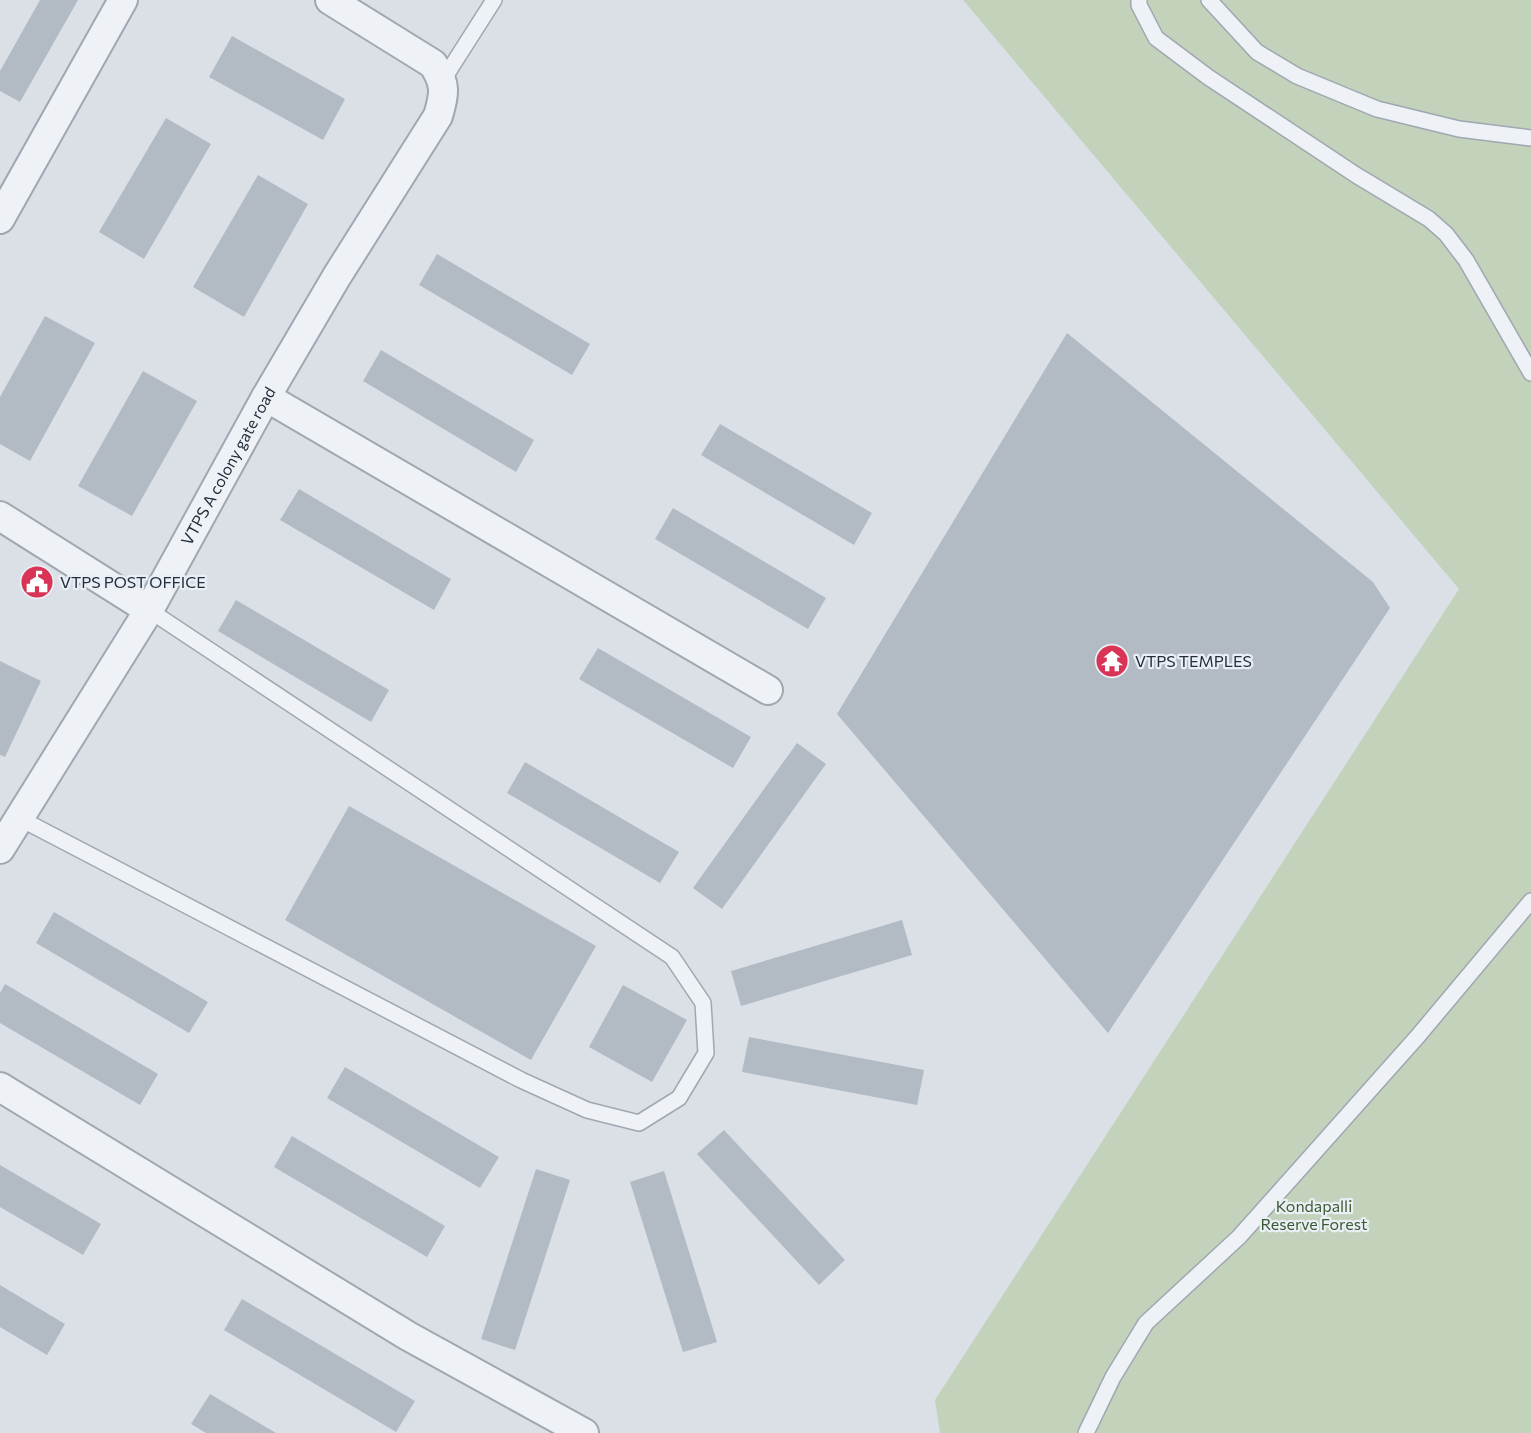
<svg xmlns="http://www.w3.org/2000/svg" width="1531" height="1433" font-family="Commissioner,sans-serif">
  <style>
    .green { fill: #c2d2bb }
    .building { fill: #b2bac4 }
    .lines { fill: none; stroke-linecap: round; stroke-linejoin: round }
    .lane-casing { stroke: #a0a7b1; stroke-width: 18 }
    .street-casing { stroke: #a0a7b1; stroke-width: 32 }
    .lane { stroke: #eef1f5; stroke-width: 15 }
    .street { stroke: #eef1f5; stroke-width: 28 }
    .labels { text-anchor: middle; stroke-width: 4.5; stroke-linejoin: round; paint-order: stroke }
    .street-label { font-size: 16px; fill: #242f3e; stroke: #eaeff5 }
    .poi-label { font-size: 16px; fill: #242f3e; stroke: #eaeff5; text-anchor: start }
    .park-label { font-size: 16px; fill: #3a5b30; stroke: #eaeff5 }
  </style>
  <rect width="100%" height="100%" fill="#dbe0e7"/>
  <path class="green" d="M963 0H1531V1433H940L935 1400 1459 589Z"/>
  <path class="building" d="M40 0H78L20 102 0 91V71Z
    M232 36 345 99 323 140 209 77Z
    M166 118 211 144 144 259 99 232Z
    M258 175 308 204 244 317 193 287Z
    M437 254 590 344 572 375 419 285Z
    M45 316 95 343 30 461 0 444V397Z
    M1067 333 1373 582 1390 608 1108 1033 837 714Z
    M381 350 534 440 516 472 363 381Z
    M143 371 197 401 132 516 78 486Z
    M720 424 872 513 854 545 701 455Z
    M299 489 451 579 434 610 280 520Z
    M673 508 826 598 808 629 655 539Z
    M236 600 389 690 371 722 218 631Z
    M598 648 751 737 733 768 579 679Z
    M0 661 41 681 5 757 0 755Z
    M797 743 826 764 722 909 693 888Z
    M525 762 679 852 660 883 507 793Z
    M349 806 596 946 531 1060 285 920Z
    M54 912 208 1002 189 1033 36 943Z
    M902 920 912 955 741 1006 731 971Z
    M5 984 158 1074 140 1105 0 1023V993Z
    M623 985 687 1020 652 1082 589 1047Z
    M749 1037 924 1070 917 1105 742 1072Z
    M345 1067 499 1157 480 1188 327 1098Z
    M724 1130 845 1260 819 1285 697 1154Z
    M292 1136 445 1226 427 1257 274 1167Z
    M0 1165 101 1224 83 1255 0 1207Z
    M536 1169 570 1180 515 1350 481 1339Z
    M664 1171 717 1342 683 1352 630 1182Z
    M0 1285 65 1324 47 1355 0 1327Z
    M242 1299 415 1401 396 1432 224 1330Z
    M210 1394 276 1433H206L191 1424Z"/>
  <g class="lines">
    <defs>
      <path id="lane" d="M1139 0V5L1156 38 1208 77 1356 175 1429 219 1446 234 1466 260 1531 373
        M1209 0 1257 52 1297 76 1377 109 1459 129 1531 138
        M443 80 494 0
        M19 818 521 1080 587 1110 639 1123 679 1098 706 1053 703 1003 672 957 149 610
        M1086 1433 1113 1377 1146 1323 1239 1237 1418 1036 1531 901"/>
      <g id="street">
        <path d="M0 219 123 0"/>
        <path d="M266 397 768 690"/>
        <path d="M0 516 149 610"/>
        <path id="s1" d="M0 849 149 610 266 397 337 276 438 116C445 93 446 84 433 64L330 0"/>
        <path d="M0 1087 408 1336 584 1433"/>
      </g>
    </defs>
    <use href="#lane" class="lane-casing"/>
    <use href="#street" class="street-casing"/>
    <use href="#lane" class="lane"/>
    <use href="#street" class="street"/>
  </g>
  <defs>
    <symbol id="civic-disc" viewBox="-11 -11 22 22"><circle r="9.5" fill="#d93355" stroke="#eaeff5"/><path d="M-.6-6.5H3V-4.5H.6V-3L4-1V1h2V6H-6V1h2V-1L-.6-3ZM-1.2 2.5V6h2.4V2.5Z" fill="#fff"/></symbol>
    <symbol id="temple-disc" viewBox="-11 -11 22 22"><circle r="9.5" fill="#d93355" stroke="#eaeff5"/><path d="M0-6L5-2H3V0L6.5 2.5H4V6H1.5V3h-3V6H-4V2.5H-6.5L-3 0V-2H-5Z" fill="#fff"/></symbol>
  </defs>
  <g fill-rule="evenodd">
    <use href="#civic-disc" x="18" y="563" width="38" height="38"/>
    <use href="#temple-disc" x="1093" y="642" width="38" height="38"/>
  </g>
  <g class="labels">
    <g class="street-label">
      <text dy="6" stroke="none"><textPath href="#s1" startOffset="446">VTPS A colony gate road</textPath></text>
    </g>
    <g class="poi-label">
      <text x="60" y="588">VTPS POST OFFICE</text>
      <text x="1135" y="667">VTPS TEMPLES</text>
    </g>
    <g class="park-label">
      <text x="1314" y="1212">Kondapalli<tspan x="1314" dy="18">Reserve Forest</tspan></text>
    </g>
  </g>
</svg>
